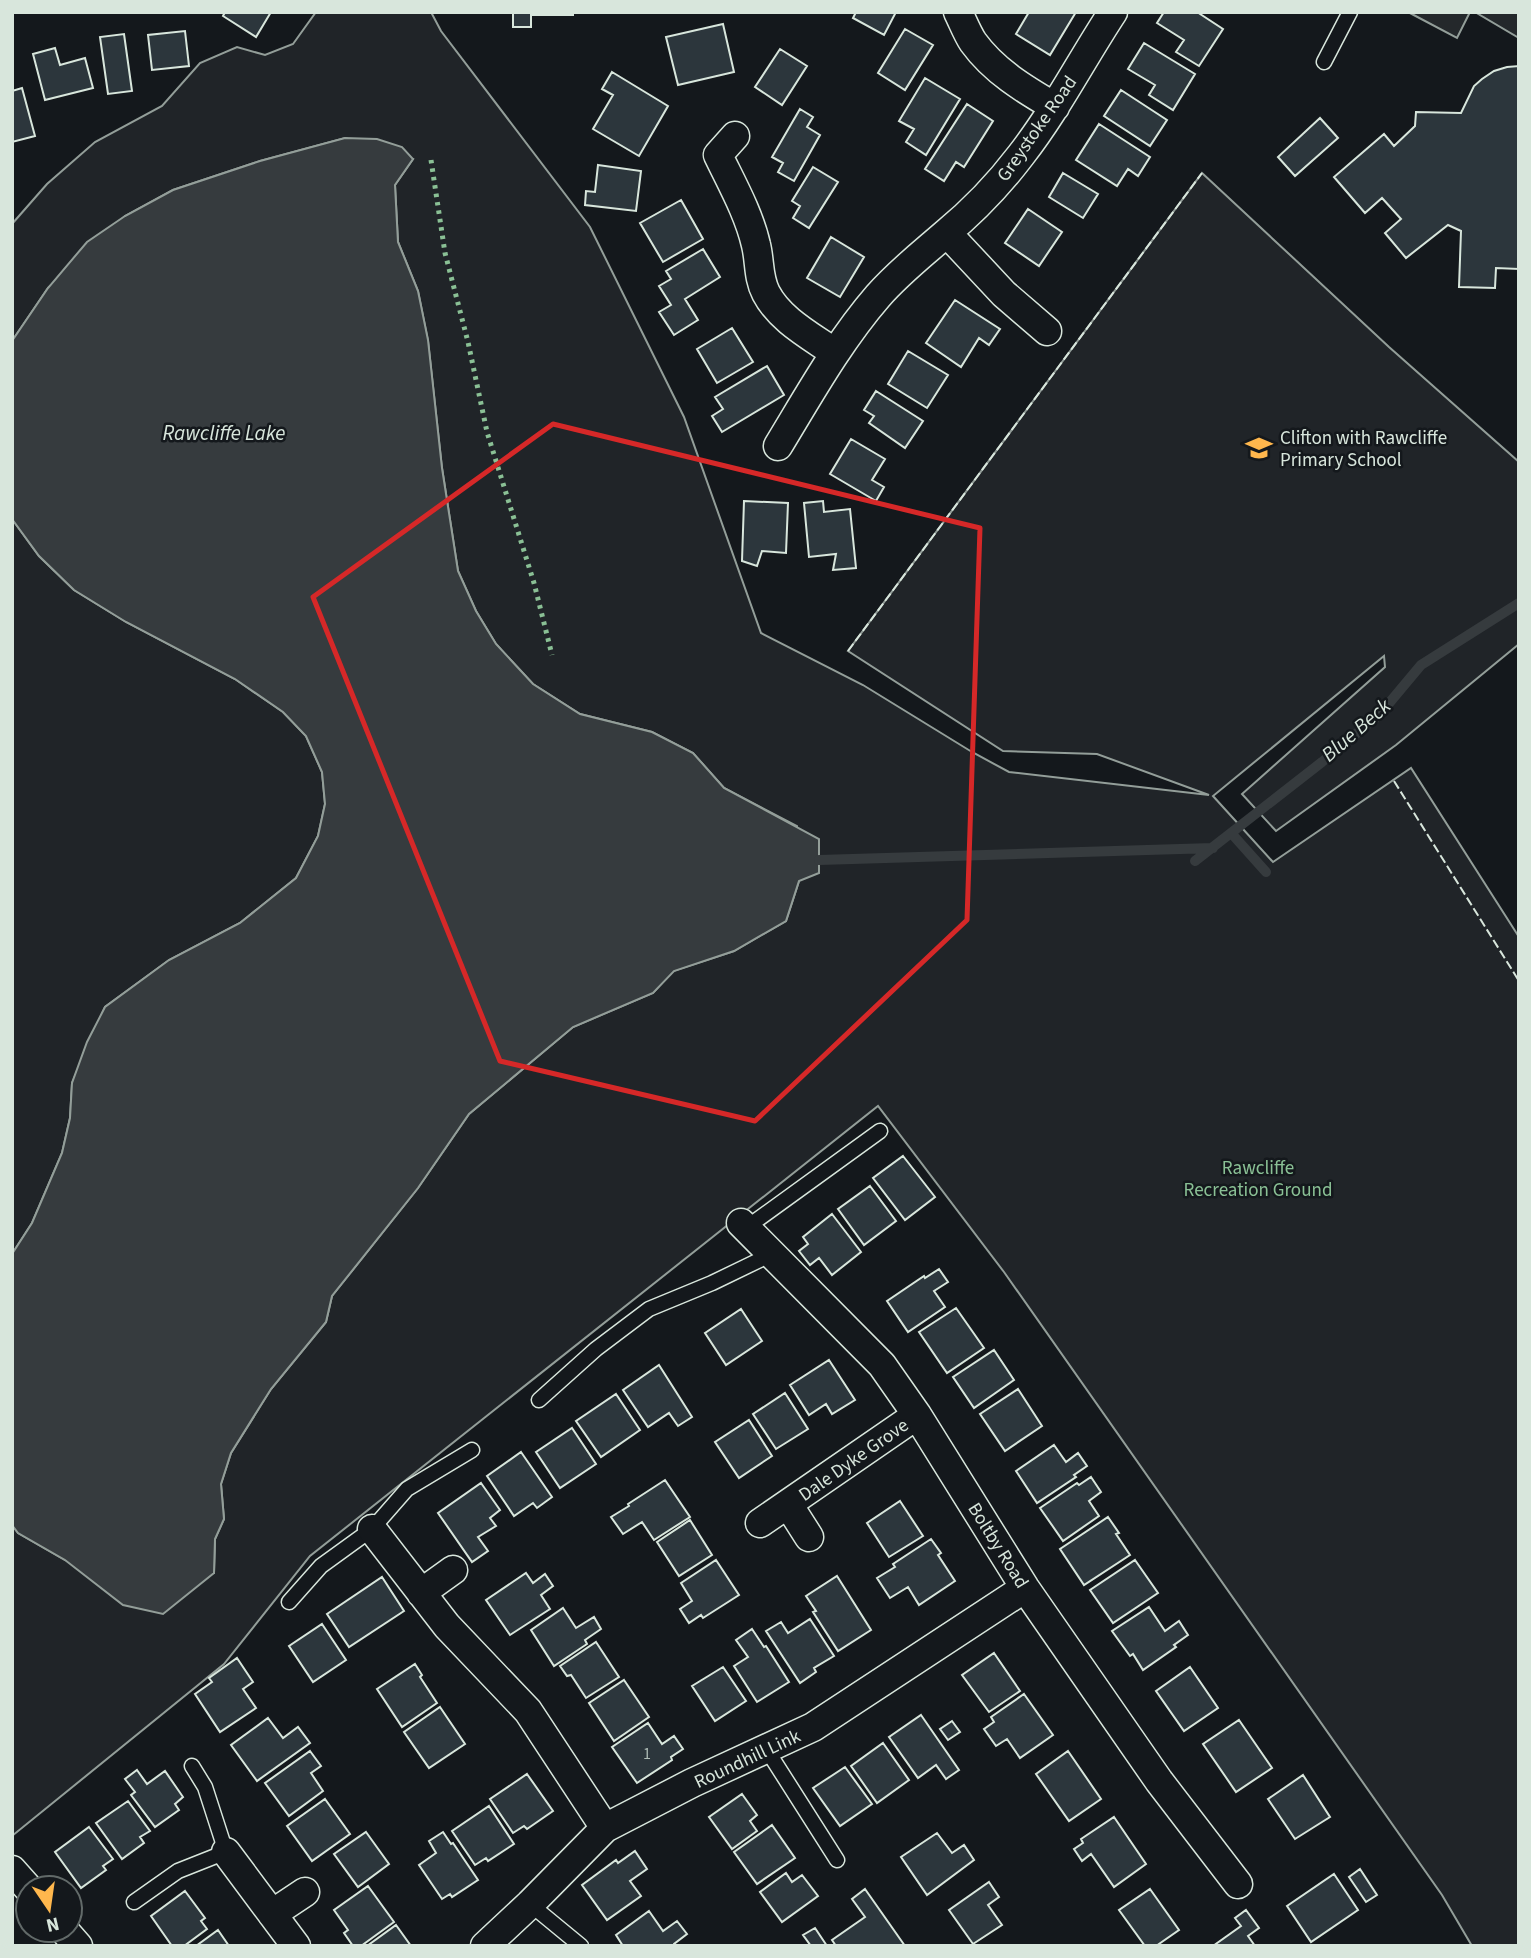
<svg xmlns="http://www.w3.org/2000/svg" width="1531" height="1958" font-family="'Source Sans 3',sans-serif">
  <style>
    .green { fill: #202428; stroke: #939e99; stroke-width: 2 }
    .parking { fill: #24282b; stroke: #939e99; stroke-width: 2 }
    .water { fill: #363b3e; stroke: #939e99; stroke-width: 2 }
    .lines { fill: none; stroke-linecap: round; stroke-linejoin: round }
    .stream { stroke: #363b3e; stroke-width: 10 }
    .building { fill: #2c363c; stroke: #d8e6dc; stroke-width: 2 }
    .lane-casing { stroke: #d8e6dc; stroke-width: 17 }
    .street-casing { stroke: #d8e6dc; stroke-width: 31 }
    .lane { stroke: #14181c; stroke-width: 14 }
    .street { stroke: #14181c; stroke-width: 28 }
    .hedge { stroke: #8ac095; stroke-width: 5; stroke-dasharray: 3.5 5; stroke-linecap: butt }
    .fence { stroke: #d8e6dc; stroke-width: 2; stroke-dasharray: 9 3.5; stroke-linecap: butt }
    .marked { fill: none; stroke: #d62828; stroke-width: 5; stroke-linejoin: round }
    .labels { text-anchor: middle; stroke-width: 5; stroke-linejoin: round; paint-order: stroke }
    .number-label { font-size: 16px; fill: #adbab4 }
    .street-label { font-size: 19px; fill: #d8e6dc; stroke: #14181c }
    .poi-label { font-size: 19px; fill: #d8e6dc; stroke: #14181c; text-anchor: start }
    .park-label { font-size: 19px; fill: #8ac095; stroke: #14181c }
    .water-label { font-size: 21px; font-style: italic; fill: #d8e6dc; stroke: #14181c }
  </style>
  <rect width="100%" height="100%" fill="#14181c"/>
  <path class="green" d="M316 12H431L441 31 590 227 684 417 761 633 863 685 972 752 1009 772 1209 795 1097 754 1003 751 848 651 1202 173 1389 347 1519 462V644L1396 745 1276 831 1242 794 1385 667 1384 656 1213 796 1273 862 1411 768 1519 937V1946H1472L1442 1895 1004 1272 878 1106 310 1556 224 1664 12 1836V1525L18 1533 65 1560 214 1573 215 1539 224 1519 221 1484 231 1453 271 1389 326 1322 332 1296 418 1188 469 1114 573 1027 653 993 673 971 734 951 786 921 799 881 797 826 724 788 693 753 652 732 580 714 533 684 496 644 476 611 458 571 442 468 428 341 418 291 398 242 395 185 413 159 345 138 260 161 173 190 125 216 48 288 12 341V224L47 184 95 142 162 106 200 63 237 47 265 55 293 44Z
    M12 519 39 556 74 590 126 622 235 679 283 712 306 736 322 772 325 804 318 836 296 878 240 923 169 960 105 1007 72 1083 70 1118 62 1153 32 1223 12 1254Z"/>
  <path class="parking" d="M1408 12H1470L1457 38Z
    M1475 12H1519V38Z"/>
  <path class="water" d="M345 138 377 139 402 147 413 159 395 185 398 242 418 291 428 340 442 468 458 571 476 611 496 644 533 684 580 714 652 732 693 753 724 788 819 839V873L799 881 786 921 734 951 674 971 653 993 573 1027 469 1114 418 1188 332 1296 326 1322 271 1389 231 1453 221 1484 224 1519 215 1539 214 1573 163 1614 123 1605 65 1560 18 1533 12 1525V1254L32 1223 62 1153 70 1118 72 1083 87 1042 105 1007 169 960 240 923 296 878 318 836 325 804 322 772 306 736 283 712 235 679 126 622 74 590 39 556 12 519V341L48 288 87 242 125 216 173 190 260 161Z"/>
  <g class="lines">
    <path class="stream" d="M1232 834 1266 872
      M819 860 1213 848
      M1195 861 1322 762 1380 714 1421 665 1519 603"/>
  </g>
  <path class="building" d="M225 12H271L256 37 223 16Z
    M513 12H573V15H531V27H513Z
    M856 12H896L884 35 853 18Z
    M1029 12H1076L1050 55 1016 34Z
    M1164 12H1197L1223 29 1199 66 1176 52 1184 40 1157 23Z
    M723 24 734 72 678 85 666 37Z
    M905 29 933 45 905 90 878 73Z
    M185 31 189 66 152 70 148 35Z
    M124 34 132 91 108 94 100 37Z
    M1144 43 1195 74 1173 110 1149 95 1155 85 1128 69Z
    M55 48 60 65 85 58 93 88 45 100 33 54Z
    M780 49 807 66 782 105 755 87Z
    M1519 66V269L1496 268 1495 288 1459 287 1461 231 1448 225 1406 258 1385 233 1401 219 1382 198 1365 213 1334 177 1384 134 1394 146 1415 126 1416 112 1461 113 1474 86 1482 79 1494 71 1507 67Z
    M612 72 668 106 639 156 593 129 613 95 602 89Z
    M925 78 960 99 926 155 906 142 914 129 899 121Z
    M22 88 35 136 12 142V91Z
    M1121 90 1167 120 1150 146 1104 116Z
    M967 104 993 121 964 167 956 162 944 181 925 169Z
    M800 109 813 117 807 127 820 135 794 181 778 172 783 163 772 157Z
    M1320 118 1338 138 1295 176 1278 157Z
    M1099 124 1150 157 1138 176 1128 169 1117 186 1076 160Z
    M598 165 641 171 636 211 585 205 586 191 595 192Z
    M813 167 838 182 809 228 793 218 800 206 792 201Z
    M1063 173 1098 194 1083 218 1049 197Z
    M681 200 703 239 663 262 640 223Z
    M1028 209 1062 232 1039 266 1005 243Z
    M831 237 864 257 840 297 807 278Z
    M703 249 720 277 685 299 698 320 674 335 659 312 671 305 659 286 671 279 666 271Z
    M955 300 1000 329 989 345 979 338 961 367 926 343Z
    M732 328 753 362 717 383 697 349Z
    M908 351 948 375 927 408 888 384Z
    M767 366 784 395 722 432 712 416 723 409 715 397Z
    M876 391 923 421 905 448 869 423 874 416 864 410Z
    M851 439 885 459 872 480 884 487 876 501 830 474Z
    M744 501 788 503 786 553 762 551 757 566 742 561Z
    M823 501 824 512 850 509 856 568 833 570 836 554 809 557 804 503Z
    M903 1156 935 1197 905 1220 873 1178Z
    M870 1186 896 1221 864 1245 838 1209Z
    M832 1214 861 1252 832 1275 819 1258 810 1265 799 1251 808 1244 803 1237Z
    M939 1269 948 1282 934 1291 945 1307 908 1332 887 1301 924 1276 925 1278Z
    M956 1308 984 1348 947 1373 919 1332Z
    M741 1309 762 1341 726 1365 705 1333Z
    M994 1350 1014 1380 974 1408 953 1377Z
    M829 1360 855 1400 832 1414 826 1404 809 1415 790 1385Z
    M659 1365 692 1417 678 1426 669 1413 648 1427 623 1390Z
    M1018 1389 1042 1426 1005 1451 980 1414Z
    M785 1393 808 1429 776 1449 753 1414Z
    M616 1394 640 1430 601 1457 576 1421Z
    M749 1420 772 1456 739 1478 715 1442Z
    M572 1428 596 1464 560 1488 536 1452Z
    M1054 1445 1066 1462 1078 1453 1087 1466 1074 1475 1076 1477 1037 1503 1016 1471Z
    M521 1452 552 1497 537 1508 533 1503 514 1516 487 1476Z
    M1091 1477 1101 1492 1089 1501 1099 1516 1063 1541 1040 1508 1077 1483 1079 1485Z
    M665 1480 690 1517 654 1540 642 1522 623 1534 611 1517 629 1506 628 1504Z
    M481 1483 500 1510 490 1518 496 1526 478 1537 488 1551 472 1562 438 1513Z
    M900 1501 923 1536 889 1557 867 1523Z
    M1108 1517 1119 1533 1116 1534 1130 1555 1084 1585 1060 1549Z
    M690 1520 712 1555 679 1576 657 1542Z
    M931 1539 941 1553 938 1555 955 1581 919 1605 908 1587 890 1598 877 1578 895 1567 893 1564Z
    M716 1560 739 1595 703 1618 701 1615 689 1623 680 1609 692 1601 681 1583Z
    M1135 1560 1158 1593 1113 1623 1090 1590Z
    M526 1573 533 1583 545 1574 553 1586 541 1595 550 1609 510 1635 486 1600Z
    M837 1576 871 1630 838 1651 813 1612 816 1611 806 1596Z
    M382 1577 404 1611 349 1647 327 1614Z
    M1149 1607 1165 1631 1179 1621 1188 1635 1174 1645 1176 1647 1143 1670 1133 1654 1130 1656 1112 1631Z
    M563 1608 576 1628 594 1617 601 1629 585 1640 587 1644 554 1666 531 1630Z
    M810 1619 834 1656 814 1668 816 1672 800 1683 766 1631 781 1622 788 1633Z
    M322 1624 346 1660 313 1682 289 1646Z
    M752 1629 764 1647 766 1646 789 1682 757 1702 734 1666 748 1657 736 1640Z
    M596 1642 619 1677 586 1698 571 1675 567 1676 560 1666Z
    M994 1653 1020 1691 989 1712 962 1675Z
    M237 1658 253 1682 243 1689 256 1708 220 1732 195 1694 212 1682 209 1678Z
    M415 1664 422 1675 420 1677 437 1703 402 1727 377 1689Z
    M723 1667 746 1701 715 1721 692 1686Z
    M1190 1667 1218 1708 1184 1731 1156 1691Z
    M624 1680 649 1717 614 1741 589 1703Z
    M1024 1694 1053 1735 1020 1758 1007 1739 996 1746 984 1729 994 1722 991 1717Z
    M440 1707 465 1744 429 1768 404 1732Z
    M921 1715 959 1770 946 1779 936 1765 918 1778 889 1737Z
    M268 1718 283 1738 298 1727 310 1743 257 1781 231 1745Z
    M1239 1720 1272 1768 1236 1792 1203 1744Z
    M952 1721 960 1732 948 1740 940 1729Z
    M648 1723 662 1744 674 1736 683 1749 671 1757 672 1760 637 1783 612 1747Z
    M883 1743 909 1780 877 1803 851 1766Z
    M310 1751 321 1766 311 1773 323 1791 289 1816 265 1783Z
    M1068 1751 1101 1799 1069 1821 1036 1774Z
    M845 1767 872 1804 840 1826 813 1788Z
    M137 1770 147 1784 165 1771 183 1797 175 1804 179 1810 155 1827 131 1795 135 1792 125 1779Z
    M527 1774 553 1811 527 1829 524 1826 513 1833 490 1799Z
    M1303 1775 1330 1817 1295 1839 1268 1799Z
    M742 1794 757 1815 750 1821 757 1831 732 1849 709 1817Z
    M325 1799 350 1834 312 1861 287 1826Z
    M128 1801 150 1831 140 1837 144 1843 122 1859 96 1823Z
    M489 1806 514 1844 488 1861 486 1858 475 1865 452 1831Z
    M1114 1817 1146 1864 1114 1887 1091 1854 1082 1861 1074 1849 1083 1843 1081 1839Z
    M772 1825 795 1858 757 1884 734 1852Z
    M89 1827 113 1859 103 1866 106 1870 81 1888 55 1852Z
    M366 1832 389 1864 358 1887 334 1854Z
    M443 1832 451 1844 453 1843 478 1880 452 1897 450 1894 442 1899 419 1865 436 1853 429 1841Z
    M937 1833 952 1853 964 1845 974 1860 927 1895 901 1857Z
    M635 1851 647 1869 630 1881 641 1896 607 1920 582 1885 616 1860 618 1863Z
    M1360 1869 1377 1895 1366 1902 1349 1877Z
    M786 1873 792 1882 802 1875 818 1896 782 1922 760 1892Z
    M1334 1874 1358 1910 1311 1942 1287 1906Z
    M989 1882 999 1897 988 1905 1002 1925 973 1944 949 1910Z
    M368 1886 394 1922 361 1946H353L344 1933 348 1930 334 1910Z
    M865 1889 905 1946H836L832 1940 865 1917 852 1899Z
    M1150 1889 1179 1930 1156 1946H1145L1119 1910Z
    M185 1891 205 1918 201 1921 207 1929 184 1946H172L151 1916Z
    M1246 1910 1259 1928 1248 1936 1255 1946H1213L1241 1926 1235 1918Z
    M649 1911 663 1931 677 1921 687 1934 674 1944 673 1946H623L616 1935Z
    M396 1925 411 1946H367Z
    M815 1928 827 1946H811L803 1935Z
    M218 1930 229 1946H196Z"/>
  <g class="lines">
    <defs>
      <path id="lane" d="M1324 62 1350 12
        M746 1228 880 1131
        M539 1400 596 1349 649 1309 712 1283 772 1254
        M289 1602 321 1566 372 1529 407 1489 472 1450
        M767 1750 837 1860
        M134 1902 178 1871 226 1852 205 1787 192 1766
        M530 1904 581 1946"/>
      <path id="street" d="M958 12C963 22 967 33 973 42 994 71 1024 89 1055 107
        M735 136 718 155C732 184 749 214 756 245 760 261 758 278 766 293 780 320 811 336 835 353
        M947 233 1004 294 1047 331
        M778 446C809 395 839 341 878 296 898 273 921 255 944 235 972 212 999 184 1021 155 1056 110 1082 59 1113 12
        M741 1223 882 1365 917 1415 1025 1588 1159 1781 1238 1884
        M788 1504 809 1537
        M760 1523 917 1415
        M372 1529 447 1626 528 1711 605 1828
        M421 1593 453 1570
        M226 1852 296 1946
        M12 1870 28 1888
        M272 1914 305 1892
        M64 1930 78 1946
        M485 1946 530 1904 605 1828 692 1783 813 1727 1025 1588"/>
    </defs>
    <use href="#lane" class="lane-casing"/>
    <use href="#street" class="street-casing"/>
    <use href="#lane" class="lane"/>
    <use href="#street" class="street"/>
    <path class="hedge" d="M431 160 445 253 468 342 487 432 534 583 552 655"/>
    <path class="fence" d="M848 651 1202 173
      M1394 781 1519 981"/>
  </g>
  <path class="marked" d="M553 424 980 528 967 920 755 1121 500 1061 313 597Z"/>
  <defs>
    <symbol id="school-bare" viewBox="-9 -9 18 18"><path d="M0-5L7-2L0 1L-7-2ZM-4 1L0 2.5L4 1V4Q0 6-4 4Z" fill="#ffb74d" stroke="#14181c" stroke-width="2.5" paint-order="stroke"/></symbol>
  </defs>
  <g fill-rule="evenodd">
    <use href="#school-bare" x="1240" y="429" width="38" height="38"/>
  </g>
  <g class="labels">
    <g class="number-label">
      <text x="647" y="1759">1</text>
    </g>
    <g class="street-label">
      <text transform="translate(1036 128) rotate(-55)" y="7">Greystoke Road</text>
      <text transform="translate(853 1459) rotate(-35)" y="7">Dale Dyke Grove</text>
      <text transform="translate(999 1545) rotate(58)" y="7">Boltby Road</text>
      <text transform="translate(747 1758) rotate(-25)" y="7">Roundhill Link</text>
    </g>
    <g class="poi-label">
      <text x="1280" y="444">Clifton with Rawcliffe<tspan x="1280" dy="22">Primary School</tspan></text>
    </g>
    <g class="park-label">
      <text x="1258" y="1174">Rawcliffe<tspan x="1258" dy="22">Recreation Ground</tspan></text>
    </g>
    <g class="water-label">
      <text x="224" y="440">Rawcliffe Lake</text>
      <text transform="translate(1356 730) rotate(-41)" y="7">Blue Beck</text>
    </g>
  </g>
  <rect width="1531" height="1958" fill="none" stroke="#d8e6dc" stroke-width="28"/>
  <g transform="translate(49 1909) rotate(167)"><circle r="33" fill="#14181c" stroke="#626a69" stroke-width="2"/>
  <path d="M0-5L12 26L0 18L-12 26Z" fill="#ffb74d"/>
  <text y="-10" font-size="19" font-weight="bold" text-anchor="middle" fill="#d8e6dc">N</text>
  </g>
</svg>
